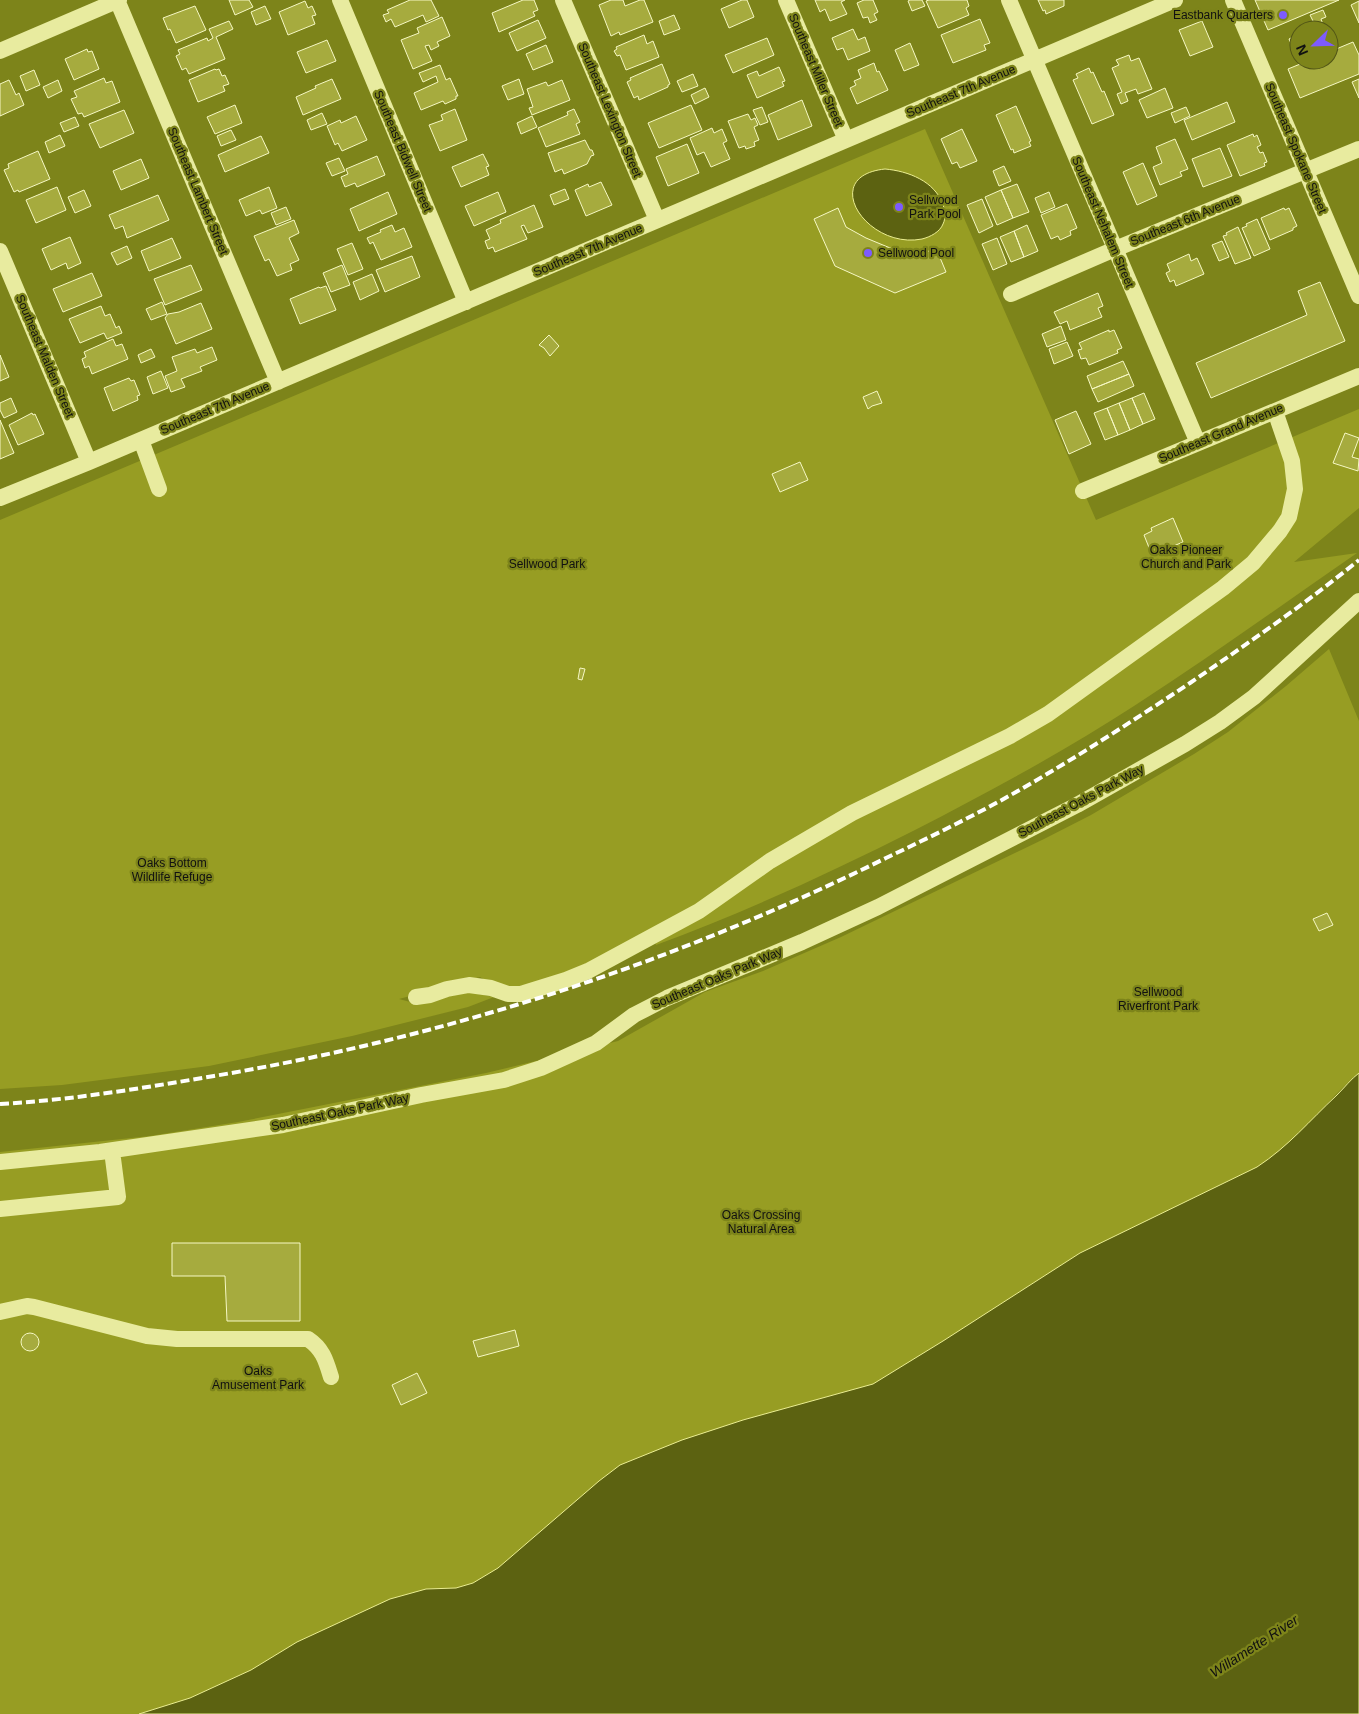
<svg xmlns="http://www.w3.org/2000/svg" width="1359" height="1714" font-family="Helvetica,sans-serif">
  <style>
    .green { fill: #979d23 }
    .water { fill: #5c6211; stroke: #ebee92 }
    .building { fill: #a6ab3e; stroke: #f6f8c4 }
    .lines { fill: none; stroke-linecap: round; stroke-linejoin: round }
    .minor { stroke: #e8eb9f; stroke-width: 16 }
    .rail { stroke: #fff; stroke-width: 4; stroke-dasharray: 9 4; stroke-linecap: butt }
    .poi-dot { fill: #7d5bfe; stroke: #7d841a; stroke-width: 2 }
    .labels { text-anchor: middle; stroke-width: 4.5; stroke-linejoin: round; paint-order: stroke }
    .poi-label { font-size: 12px; fill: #111; stroke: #7d841a; text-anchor: start }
    .street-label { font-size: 12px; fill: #111; stroke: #7d841a }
    .park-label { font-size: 12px; fill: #111; stroke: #7d841a }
    .water-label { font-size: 14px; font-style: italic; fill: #111; stroke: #7d841a }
  </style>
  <rect width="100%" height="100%" fill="#7d841a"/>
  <path class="green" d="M925 129 1096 520 1359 409V508L1294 562 1357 553C1283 604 1210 657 1134 706 1063 752 989 792 915 830 830 873 745 912 656 945L655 942 701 918 758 879 588 965 548 981 508 988 492 984 480 977 399 999 414 1003 468 992 494 997 468 1007 352 1036 209 1066 62 1085 0 1089V520Z
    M1329 649 1359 721V1073C1336 1091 1318 1116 1296 1136 1284 1148 1271 1158 1257 1167L1080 1253 943 1341 873 1384 743 1420 620 1465 599 1481 498 1568 473 1583 456 1588 426 1589 390 1599 297 1642 251 1670 190 1698 139 1714H0V1152L150 1136 238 1122 486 1073 618 1041 705 992 763 971 841 937 1044 839 1091 815 1194 754 1228 732 1286 686Z"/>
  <path class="water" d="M885 169C908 171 935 181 943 205 945 211 946 218 943 224 940 232 930 237 922 239 867 250 818 176 885 169Z
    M1359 1073V1714H139L190 1698 251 1670 297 1642 390 1599 426 1589 456 1588 473 1583 498 1568 599 1481 620 1465 682 1440 743 1420 873 1384 943 1341 1080 1253 1257 1167C1289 1146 1309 1121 1337 1095 1345 1087 1351 1079 1359 1073Z"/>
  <path class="building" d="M229 0H249L253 7 235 15Z
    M410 0H431L439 16 426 22 423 15 395 27 391 19 386 22 383 15 389 13 387 10Z
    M523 0H534L538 10 533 12 535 16 499 32 492 13Z
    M611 0H623L625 6 640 0H644L653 22 620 35 619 32 611 36 599 5Z
    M742 0H747L754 17 729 28 721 9Z
    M815 0H845L841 2 847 14 830 21 825 9 820 12Z
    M864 0H873L878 12 874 14 877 20 870 23 868 17 863 18 857 3Z
    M910 0H922L925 6 912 11 908 1Z
    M929 0H967L969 6 966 8 969 15 938 28 926 1Z
    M1038 0H1064V6L1046 14 1045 10 1043 11Z
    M1255 0H1339L1268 30Z
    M305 1 308 8 312 6 316 15 312 16 315 24 288 35 279 12Z
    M1359 1V23L1351 5Z
    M195 6 206 30 176 43 170 29 168 30 163 18Z
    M265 6 271 19 256 25 251 12Z
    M1323 10 1326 17 1321 19 1325 30H1306L1304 27 1314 23 1310 15Z
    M674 15 680 29 664 35 659 21Z
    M442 17 450 36 437 42 439 46 431 50 429 45 425 46 432 61 413 69 401 40 419 33 417 28Z
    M980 19 990 43 984 45 986 50 953 63 941 35Z
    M538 20 546 38 517 51 509 33Z
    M229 21 233 29 216 37 225 59 189 74 186 68 182 70 176 56 180 54 178 50 207 38 208 41 213 38 209 29Z
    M1202 21 1213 47 1190 56 1179 30Z
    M853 29 858 40 865 37 870 51 848 60 843 48 837 50 832 38Z
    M1299 34V51L1295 53 1289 39Z
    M644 35 647 44 653 41 659 57 626 70 620 55 617 56 614 51 617 49 616 47Z
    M767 38 774 55 733 73 725 55Z
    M327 40 336 61 306 73 297 52Z
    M1353 42 1359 55V74L1300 98 1288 69 1310 60H1329V52Z
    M910 43 919 65 904 71 895 50Z
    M546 45 553 62 533 70 526 54Z
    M87 49 88 52 92 51 99 69 74 80 65 59Z
    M1129 55 1131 61 1139 58 1152 89 1138 94 1136 89 1125 93 1128 101 1121 104 1117 94 1122 92 1112 68 1119 65 1116 60Z
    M874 63 877 72 879 71 888 90 857 104 850 88 856 85 854 81 861 78 858 70Z
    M662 64 670 84 668 85V87L639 100 638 96 634 98 627 82 631 80 630 78Z
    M440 65 446 80 450 78 458 96H456V99L445 104 443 101 421 110 414 93 438 82 436 76 423 82 419 73Z
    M779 67 785 81 782 82 784 86 757 98 747 75 757 71 759 76Z
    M1089 68 1091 73 1093 72 1102 92 1104 91 1114 115 1092 124 1073 80 1078 78 1076 74Z
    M215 69 216 70 219 69 222 76 225 75 229 84 223 86 225 91 198 102 189 80Z
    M34 70 40 85 26 91 20 76Z
    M693 74 698 86 682 92 677 81Z
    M104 78 106 83 112 81 120 102 84 117 82 113 78 114 71 99 77 97 74 91Z
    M332 79 341 99 303 115 296 97 316 88 315 86Z
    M519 79 524 94 508 100 502 86Z
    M1359 79V98L1352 82Z
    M9 80 16 95 19 93 24 105 0 116V84Z
    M58 80 62 91 48 98 43 87Z
    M562 80 570 100 532 115 529 108 533 107 527 89 546 82 548 86Z
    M705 88 709 97 695 104 691 95Z
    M1165 88 1173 108 1147 118 1139 100Z
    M802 100 812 126 778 140 768 115Z
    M1227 102 1235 122 1192 140 1184 120Z
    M235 105 242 123 215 134 207 117Z
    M691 105 702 130 659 148 648 123Z
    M1016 106 1031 141 1029 142 1031 146 1014 153 1013 149 1011 150 996 115Z
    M762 107 768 122 760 125 753 110Z
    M1186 107 1190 116 1175 123 1171 113Z
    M455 109 467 140 440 151 429 125 443 120 441 115Z
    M574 109 580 122 576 124 580 134 546 147 538 128 568 115 567 112Z
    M124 110 134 133 100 148 89 124Z
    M322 113 327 124 311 130 307 120Z
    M748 114 751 120 755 118 758 125 754 127 759 140 754 142 755 146 746 149 745 146 739 148 728 121Z
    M356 116 367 140 342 151 338 143 335 145 327 126 340 120 341 123Z
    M532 116 537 127 521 134 517 123Z
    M75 117 79 126 64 132 60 123Z
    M712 128 714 133 722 129 727 141 723 143 730 159 711 167 704 152 697 155 690 138Z
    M962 129 977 161 960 168 957 162 952 164 941 139Z
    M231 130 236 140 221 146 217 136Z
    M1253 134 1254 137 1257 135 1261 145 1257 147 1260 153 1263 152 1267 162 1264 163 1265 166 1240 176 1227 145Z
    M60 135 65 146 49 153 45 142Z
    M261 136 269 153 225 172 218 155Z
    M1175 139 1188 169 1180 172 1182 176 1160 185 1153 167 1162 163 1156 147Z
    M585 140 590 150H592L594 155 591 156 587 164 564 174 562 169 555 172 548 153Z
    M687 144 699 173 668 186 656 157Z
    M1220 148 1232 176 1203 187 1192 159Z
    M38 151 50 179 19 192 18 190 14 192 4 170 9 168 8 164Z
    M483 154 489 166 486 167 489 175 461 187 452 167Z
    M377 156 385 175 357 187 355 183 345 187 341 177 348 174 346 169Z
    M339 158 345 171 332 176 326 163Z
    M141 159 149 178 121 190 113 171Z
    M1143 163 1157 196 1137 205 1123 172Z
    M1004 166 1011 181 999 186 993 171Z
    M601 182 612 205 586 216 575 190 588 184 589 187Z
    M1017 184 1029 212 1013 218 1001 190Z
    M57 187 66 210 36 223 26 200Z
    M269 187 277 208 262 214 260 210 246 216 239 200Z
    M565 189 569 199 554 205 550 195Z
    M84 190 91 206 75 213 68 197Z
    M1001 190 1013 218 997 225 985 197Z
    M388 192 397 214 359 231 350 209Z
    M498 192 506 212 474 226 465 206Z
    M1049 192 1055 207 1041 213 1035 198Z
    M158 195 169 220 127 238 123 226 115 229 109 215Z
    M982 199 993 226 979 233 967 205Z
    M1067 204 1077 228 1070 231 1071 235 1060 240 1058 236 1051 239 1041 215Z
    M534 205 543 227 528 233 524 225 521 226 527 239 495 252 493 247 488 249 485 241 490 239 486 230 501 223 500 220Z
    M286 207 291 219 276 225 271 213Z
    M838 208 846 227 866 238 895 250 917 256 936 248 946 272 895 293 835 266 814 219Z
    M1284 208 1285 210 1289 208 1297 226 1293 228V230L1270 240 1261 218Z
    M1257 219 1270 249 1254 256 1242 228 1247 226 1246 224Z
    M294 220 299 233 289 238 299 260 290 264 292 270 277 276 269 259 265 261 254 236Z
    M392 225 395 232 404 228 412 247 381 260 373 242 370 244 367 238 381 232 380 230Z
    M1027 225 1038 251 1024 257 1014 231Z
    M1238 227 1251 258 1235 264 1223 236 1227 235 1226 233Z
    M1014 231 1024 257 1011 262 1000 237Z
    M70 237 81 263 68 269 66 263 51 270 42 249Z
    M172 238 181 258 149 271 141 251Z
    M997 238 1007 264 993 270 982 244Z
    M1222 241 1229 257 1219 261 1212 245Z
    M352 243 363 269 348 275 337 249Z
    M127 246 132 258 117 265 111 253Z
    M1189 254 1191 261 1197 258 1204 274 1176 286 1174 280 1170 282 1166 273 1170 271 1167 264Z
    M412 256 420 277 385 292 376 270Z
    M191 265 202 290 165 305 154 279Z
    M342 265 350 285 331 292 323 273Z
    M92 273 102 296 63 312 53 289Z
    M372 274 379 291 360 300 353 282Z
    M1320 282 1345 341 1211 398 1196 363 1307 315 1298 291Z
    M326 286 336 310 300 324 290 299 319 287 320 288Z
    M1098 293 1103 306 1098 308 1102 317 1070 330 1067 321 1060 324 1054 312Z
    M162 302 167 314 151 320 146 309Z
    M201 303 212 329 176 344 165 318 168 314 179 312Z
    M101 306 105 316 110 314 116 328 119 326 122 333 107 339 104 333 80 343 69 319Z
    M1061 326 1066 340 1047 347 1042 334Z
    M1109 330V332L1114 330 1122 348 1117 350 1118 353 1089 365 1086 358 1081 359 1078 350 1082 349 1079 343Z
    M549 335 559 346 550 356 544 348 539 345Z
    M113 339 116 346 122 344 128 359 92 374 89 366 85 368 82 359 86 357 84 352Z
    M1067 342 1073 356 1054 364 1049 349Z
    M212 347 217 360 200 367 202 371 181 379 185 387 171 392 165 376 177 371 172 357 195 349 197 353Z
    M151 349 155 357 141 363 138 355Z
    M0 355 9 377 0 381Z
    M1123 361 1129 374 1092 389 1087 376Z
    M161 371 168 388 153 394 147 377Z
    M1129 374 1134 386 1098 402 1092 389Z
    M129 378 131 381 134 380 140 395 137 396 138 400 113 411 104 388Z
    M877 391 882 403 872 406 868 409 863 397Z
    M1144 393 1155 419 1143 424 1132 398Z
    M11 398 17 412 4 418 0 410V403Z
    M1132 398 1143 424 1130 430 1119 403Z
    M1119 403 1130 430 1118 435 1107 408Z
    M1107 408 1118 435 1105 440 1094 413Z
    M1076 411 1091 444 1069 454 1055 420Z
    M32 413 33 415 35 414 44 434 18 445 9 425Z
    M0 420 14 453 0 459Z
    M1345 433 1359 438 1352 457 1359 459 1358 471 1333 463Z
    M800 462 808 480 780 492 772 474Z
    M1173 518 1183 542 1152 555 1144 535 1152 531 1151 528Z
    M580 668 585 669 582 680 578 679Z
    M1327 913 1333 925 1319 931 1313 919Z
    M172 1243H300V1321H227L225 1276H172Z
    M515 1330 519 1346 478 1357 473 1341Z
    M21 1342a9 9 0 1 1 18 0a9 9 0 1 1-18 0Z
    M417 1373 427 1393 401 1405 392 1385Z"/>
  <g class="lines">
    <path class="minor" d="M117 0 278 382
      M340 0 466 302
      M563 0 657 220
      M786 0 846 140
      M1009 0 1198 443
      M1233 0 1359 296
      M0 51 119 0
      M0 251 89 462
      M1011 294 1115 249 1359 149
      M141 440 159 489
      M1083 491 1359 376
      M0 498 89 462 1175 0
      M416 997 430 995 447 989 469 985 491 988 508 994H521L566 980 588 971 699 911 770 861 852 813 1010 736 1048 714 1223 588 1253 563 1280 531 1289 517 1295 489 1292 461 1275 411
      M0 1162 100 1152 283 1125 421 1095 504 1080 541 1068 596 1043 634 1015 667 998 802 942 878 907 1077 805 1185 744 1220 722 1254 697 1359 601
      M0 1209 118 1197 112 1151
      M0 1312 27 1306 34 1307 147 1336 177 1339H308C323 1349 326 1361 331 1377"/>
    <path class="rail" d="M0 1104C72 1100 143 1088 214 1076 451 1036 671 964 886 858 924 840 963 821 1000 801 1065 765 1128 724 1190 683 1247 644 1305 604 1359 560"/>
  </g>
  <g class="poi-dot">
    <circle cx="1283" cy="15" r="5"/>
    <circle cx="899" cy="207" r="5"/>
    <circle cx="868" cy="253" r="5"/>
  </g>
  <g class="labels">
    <g class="poi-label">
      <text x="1273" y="19" text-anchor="end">Eastbank Quarters</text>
      <text x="909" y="204">Sellwood<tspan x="909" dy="14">Park Pool</tspan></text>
      <text x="878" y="257">Sellwood Pool</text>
    </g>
    <g class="street-label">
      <text transform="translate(816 70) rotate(67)" y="4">Southeast Miller Street</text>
      <text transform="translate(961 91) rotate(-23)" y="4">Southeast 7th Avenue</text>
      <text transform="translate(610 110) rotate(67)" y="4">Southeast Lexington Street</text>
      <text transform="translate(1296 148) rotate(67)" y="4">Southeast Spokane Street</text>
      <text transform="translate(403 151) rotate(67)" y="4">Southeast Bidwell Street</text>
      <text transform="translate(198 191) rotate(67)" y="4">Southeast Lambert Street</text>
      <text transform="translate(1185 220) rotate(-22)" y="4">Southeast 6th Avenue</text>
      <text transform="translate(1103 222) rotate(67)" y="4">Southeast Nehalem Street</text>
      <text transform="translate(588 250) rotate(-23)" y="4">Southeast 7th Avenue</text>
      <text transform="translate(45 356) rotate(67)" y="4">Southeast Malden Street</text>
      <text transform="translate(215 408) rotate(-23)" y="4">Southeast 7th Avenue</text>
      <text transform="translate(1221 433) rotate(-23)" y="4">Southeast Grand Avenue</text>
      <text transform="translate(1081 801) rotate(-28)" y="4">Southeast Oaks Park Way</text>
      <text transform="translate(717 978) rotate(-23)" y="4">Southeast Oaks Park Way</text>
      <text transform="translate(340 1112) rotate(-12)" y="4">Southeast Oaks Park Way</text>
    </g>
    <g class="park-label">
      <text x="1186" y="554">Oaks Pioneer<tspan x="1186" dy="14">Church and Park</tspan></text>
      <text x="547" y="568">Sellwood Park</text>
      <text x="172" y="867">Oaks Bottom<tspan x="172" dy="14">Wildlife Refuge</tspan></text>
      <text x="1158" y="996">Sellwood<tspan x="1158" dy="14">Riverfront Park</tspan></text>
      <text x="761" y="1219">Oaks Crossing<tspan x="761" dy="14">Natural Area</tspan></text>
      <text x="258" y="1375">Oaks<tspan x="258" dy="14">Amusement Park</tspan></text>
    </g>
    <g class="water-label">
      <text transform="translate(1254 1646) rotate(-33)" y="5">Willamette River</text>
    </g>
  </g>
  <g transform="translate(1314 45) rotate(247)"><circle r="24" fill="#7d841a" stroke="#525616"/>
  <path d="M0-4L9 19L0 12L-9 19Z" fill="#7d5bfe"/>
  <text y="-8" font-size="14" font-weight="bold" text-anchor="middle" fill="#111111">N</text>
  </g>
</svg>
